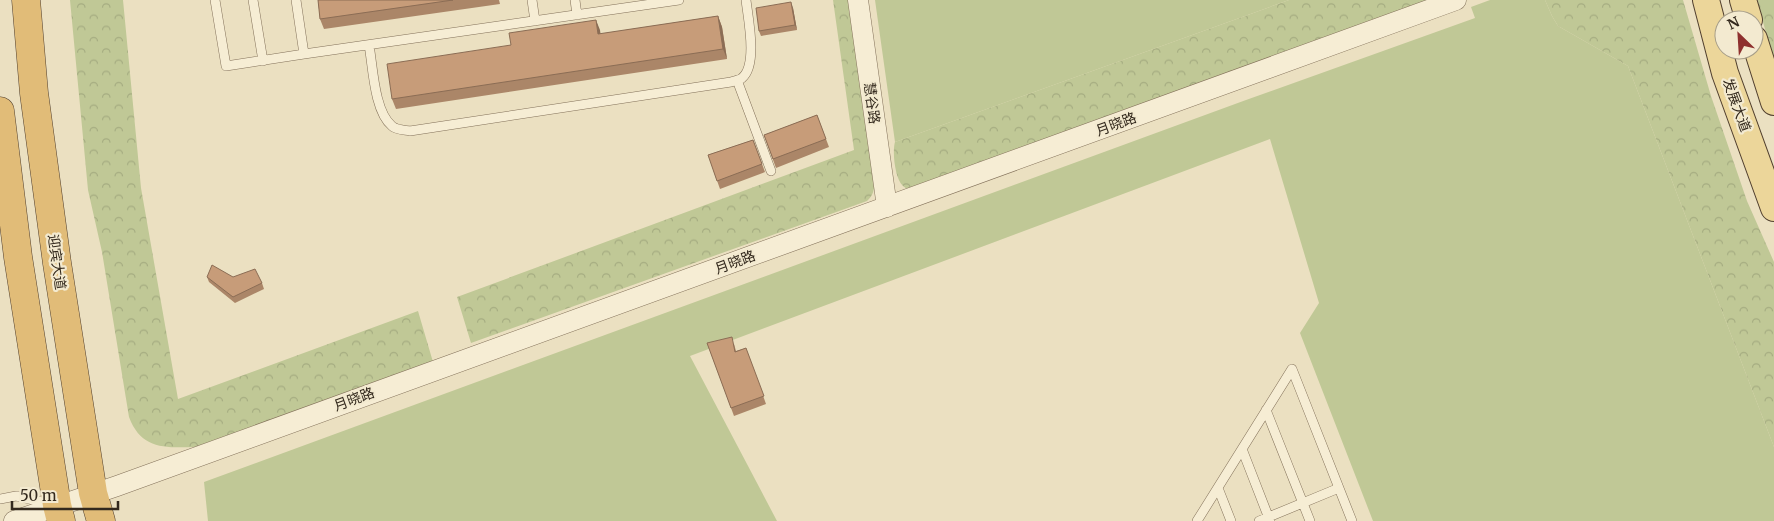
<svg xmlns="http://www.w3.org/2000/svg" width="1774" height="521" font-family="Merriweather,'Noto Sans SC',serif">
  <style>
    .grass { fill: #c0c896 }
    .forest { fill: url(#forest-crowns) }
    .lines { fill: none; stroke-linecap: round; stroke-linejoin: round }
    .service-casing { stroke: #83715a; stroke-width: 10 }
    .tertiary-casing { stroke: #83715a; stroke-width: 21 }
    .primary-casing { stroke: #513f2e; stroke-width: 28 }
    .trunk-casing { stroke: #513f2e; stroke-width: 29 }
    .service { stroke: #f6edd4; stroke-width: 9 }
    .tertiary { stroke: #f6edd4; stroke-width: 20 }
    .primary { stroke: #ecd69a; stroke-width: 26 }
    .trunk { stroke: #e1bc78; stroke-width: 28 }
    .wall { fill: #ab8668 }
    .shaded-wall { fill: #8b6d55 }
    .building { fill: #c79c79; stroke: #8b6d55 }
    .labels { text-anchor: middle; stroke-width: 4.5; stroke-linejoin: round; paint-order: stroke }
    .street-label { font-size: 14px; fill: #33291d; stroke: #f3ead0 }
  </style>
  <defs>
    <pattern id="forest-crowns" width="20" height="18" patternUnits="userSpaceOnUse" patternTransform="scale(1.25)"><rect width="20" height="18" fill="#c0c896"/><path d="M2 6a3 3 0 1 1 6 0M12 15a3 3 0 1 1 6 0" fill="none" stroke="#a5ac81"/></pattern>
  </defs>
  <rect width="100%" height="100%" fill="#ebe0c1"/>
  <path class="grass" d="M875 0H1289L895 142Z
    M1490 0H1545L1552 16 1558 26 1628 66 1774 447V521H1373L1300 333 1319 303 1270 139 690 356 777 521H208L204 482 1246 100 1475 18 1471 7Z"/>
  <path class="forest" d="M70 0H123L141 188 178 399 418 311 433 362 195 447C164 448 141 449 129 417L102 252 88 190Z
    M833 0H848L875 182C874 190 873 196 867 201L471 343 457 297 854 150Z
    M1289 0H1441L915 192C911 190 906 189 903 186 895 179 892 152 895 142Z
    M1545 0H1683L1711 96 1747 201 1774 262V447L1628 66 1558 26 1552 16Z
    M1757 0H1774V62Z"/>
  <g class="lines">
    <defs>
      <path id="service" d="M215 0 226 66 304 54
        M253 0 263 61
        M296 0 304 54 679 0
        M532 0 535 21
        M575 0 577 15
        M369 45C373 67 374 111 392 126 396 130 405 130 410 131L731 82C734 81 740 80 742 78 758 65 748 18 746 0
        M737 80 771 171
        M1266 410 1310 521
        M1242 449 1270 521
        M1218 488 1231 521
        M0 499 16 496 51 504
        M1197 521 1292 369 1352 521
        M1259 521 1339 488"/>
      <path id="tertiary" d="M858 0 887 207
        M14 521 117 486 1456 0"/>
      <path id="primary" d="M1706 0 1725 73 1774 208
        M1743 0 1749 20
        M1754 39 1774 102"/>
      <path id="trunk" d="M26 0 34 93 57 263 93 493 101 521
        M0 111 18 257 57 505 61 521"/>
    </defs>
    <use href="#service" class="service-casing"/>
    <use href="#tertiary" class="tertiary-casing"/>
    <use href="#primary" class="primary-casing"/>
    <use href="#trunk" class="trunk-casing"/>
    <use href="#service" class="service"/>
    <use href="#tertiary" class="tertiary"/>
    <use href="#primary" class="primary"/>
    <use href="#trunk" class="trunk"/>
  </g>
  <path class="wall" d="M318 0H499L500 4 324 29 320 19Z
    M793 8 797 30 761 36 759 31Z
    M718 16 722 27 727 59 396 109 392 99 511 45 596 20 600 34Z
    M817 115 829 147 776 168 764 135Z
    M753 140 765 172 720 189 708 155Z
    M207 277H233L262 283 264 289 235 303 209 282Z
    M707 343 734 344 736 351 746 348 766 404 734 416Z"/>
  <path class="shaded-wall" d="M791 2 793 8 797 30 795 25Z
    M718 16 722 27 727 59 723 49Z
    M596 20 600 30 602 45 598 34Z"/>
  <path class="building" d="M318 0H453L320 19Z
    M791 2 795 25 759 31 756 8Z
    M718 16 723 49 392 99 387 64 511 45 509 33 596 20 598 34Z
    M817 115 826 139 773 159 764 135Z
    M753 140 762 164 717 181 708 155Z
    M212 265 233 277 255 269 262 283 233 297 207 277Z
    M732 337 735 352 746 348 764 396 731 408 707 343Z"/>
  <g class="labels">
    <g class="street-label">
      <text transform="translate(872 103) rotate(82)" y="5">慧谷路</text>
      <text transform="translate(1737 105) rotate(70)" y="5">发展大道</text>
      <text transform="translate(1116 124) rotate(-20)" y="5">月晓路</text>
      <text transform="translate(57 262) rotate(82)" y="5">迎宾大道</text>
      <text transform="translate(735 262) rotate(-20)" y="5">月晓路</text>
      <text transform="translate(354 399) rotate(-20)" y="5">月晓路</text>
    </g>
  </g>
  <g transform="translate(1739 35) rotate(335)"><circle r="24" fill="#f3ead0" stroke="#a69d88"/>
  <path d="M0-4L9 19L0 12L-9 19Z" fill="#8e302e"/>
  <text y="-8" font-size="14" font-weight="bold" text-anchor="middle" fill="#33291d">N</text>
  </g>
  <path d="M12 501v8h106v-8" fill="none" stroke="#33291d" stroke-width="2.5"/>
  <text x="20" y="501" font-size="15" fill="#33291d" stroke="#f3ead0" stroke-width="4" paint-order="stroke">50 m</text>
</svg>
